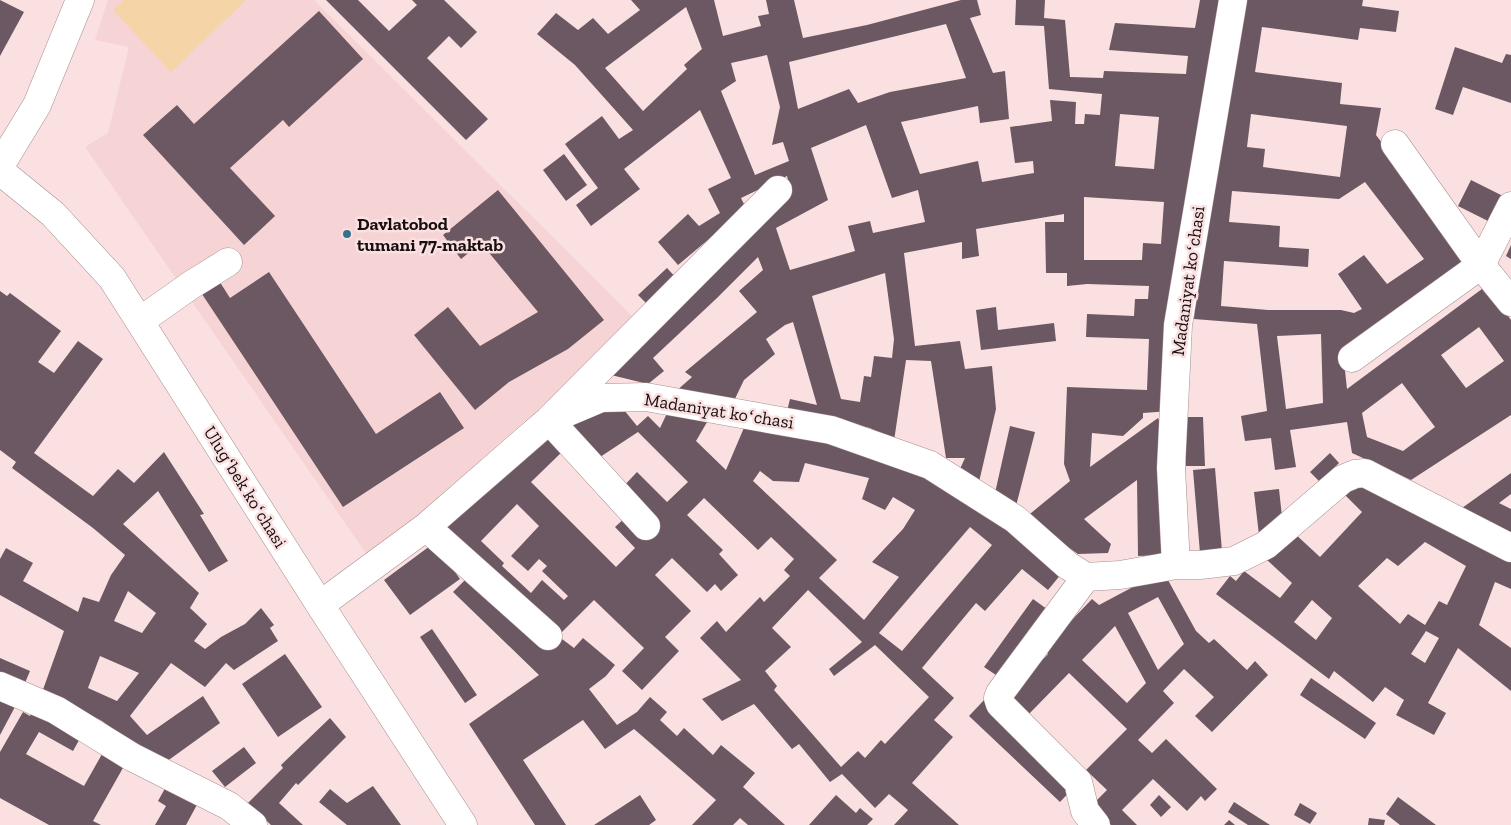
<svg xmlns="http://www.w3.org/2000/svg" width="1511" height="825" font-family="'Zilla Slab',serif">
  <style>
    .built { fill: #f6d3d4 }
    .pitch { fill: #f5d4a7 }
    .building { fill: #6b5862; fill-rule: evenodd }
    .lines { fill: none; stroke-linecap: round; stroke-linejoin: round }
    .minor-casing { stroke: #a68e8e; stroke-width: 29 }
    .minor { stroke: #fff; stroke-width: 28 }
    .poi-dot { fill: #38718b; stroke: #fbe0e1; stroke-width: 2 }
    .labels { text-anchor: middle; stroke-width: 5; stroke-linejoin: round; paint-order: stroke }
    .poi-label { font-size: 18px; font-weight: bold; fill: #170f0f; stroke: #fbe0e1; text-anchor: start }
    .street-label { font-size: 18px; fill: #170f0f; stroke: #fbe0e1 }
  </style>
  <rect width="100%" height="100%" fill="#fbe0e1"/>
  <path class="built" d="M108 0H314L637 321 370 559 85 147 108 133 129 47 95 40Z"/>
  <path class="pitch" d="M124 0H246L171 72 113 10Z"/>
  <path class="building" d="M0 0 24 12 0 56Z
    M326 0H358L389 31 417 5 412 0H444L477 32 461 48 449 36 427 58 488 119 466 140Z
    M631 0H714L723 36 761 26 758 16 769 14 766 0H794L803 38 867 25 961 0H977L981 15 970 18 993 73 1005 71 1009 119 980 123 978 106 901 122 920 174 978 161 982 182 1034 173 1033 161 1015 163 1010 127 1052 121 1050 100 1076 102 1075 124H1084L1085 114 1100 115 1102 94 1049 89 1044 26 1015 25 1016 0H1045L1044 18 1065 20 1070 77 1103 78 1104 71 1186 74 1188 56 1109 50 1115 23 1195 28 1200 0H1225L1186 245 1177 244 1170 411 1143 413V418L1123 436 1092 433 1090 467 1158 418 1168 440 1164 555 1138 556 1137 480 1084 519 1111 544 1108 553 1078 554 1025 518 1070 481 1064 464 1067 387 1147 390 1149 339 1086 337 1087 314 1134 316 1135 299H1148L1149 286 1087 284 1067 286V273H1046L1045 222H1064V214L976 229 979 256 962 259V242L904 253 915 346 960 341 965 369 992 366 996 409 979 482 959 471 965 458H946L931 361 906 360 894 441 870 428 787 411 790 399 817 405 793 322 785 325 766 339 775 354 744 380 732 405 675 392 692 377 685 372 757 312 739 291 763 270 758 257 717 298 653 358 664 371 648 384 611 375 749 234 756 232 753 219 791 191 787 176 741 198 746 208 678 265 658 242 688 214 699 226 720 213 708 189 731 178 700 110 624 169 640 189 591 226 576 205 598 188 565 144 602 116 619 139 633 130 575 65 537 34 556 13 578 30 593 18 608 34 640 10ZM686 7 702 49 684 65 687 69 643 111 605 68ZM946 24 966 78 890 92 858 103 849 89 798 109 789 62ZM767 55 780 107 772 145 783 142 789 161 755 175 721 91 736 81 731 63ZM1120 114 1159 117 1154 169 1115 166ZM866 125 892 198 918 190 925 222 873 233 870 221 848 226 855 251 790 270 776 228 828 200 811 148ZM1084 197 1164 202 1161 244 1143 243 1142 260H1084ZM885 273 894 339 892 358 874 356 871 377 864 376 860 402 841 399 812 296Z
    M1239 0H1363L1362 6 1399 11 1396 32 1360 28 1358 40 1262 27 1255 72 1342 83 1340 104 1381 108 1376 135 1470 259 1343 352 1347 389 1486 286 1511 320V415L1411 480 1352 453 1347 422 1290 430 1296 467 1275 470 1271 438 1245 441 1241 416 1267 411 1257 324 1194 319 1200 241ZM1251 114 1347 126 1340 177 1263 167 1265 149 1247 147ZM1365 182 1424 259 1387 284 1364 255 1338 274 1362 309 1354 313 1341 310H1268L1221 306 1224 261 1308 267 1309 249 1279 247 1280 226 1229 222 1232 191 1339 199ZM1479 327 1504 361 1466 388 1441 355ZM1321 334 1323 403 1286 409 1277 336ZM1402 383 1435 427 1403 451 1367 437 1362 413Z
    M319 11 363 59 289 127 283 120 230 168 275 216 244 245 143 135 177 105 194 124Z
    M1455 47 1502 63 1506 54 1511 55V103L1463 87 1453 115 1435 109Z
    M564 154 587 185 566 201 543 170Z
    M1471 180 1501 195 1488 221 1458 206Z
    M498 190 604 320 568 349 509 382 475 410 414 335 448 307 480 346 538 312 481 243 461 259 443 235Z
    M1511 245V259L1506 256Z
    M667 268 679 281 650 307 638 295Z
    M269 272 376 434 440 392 464 428 343 507 198 288 216 276 230 298Z
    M0 291 7 296 10 293 61 331 38 362 54 373 78 341 103 359 34 453 93 496 118 469 134 483 164 452 204 514 200 515 228 561 209 572 158 491 123 524 199 593 190 608 207 624 194 641 205 649 221 637 245 624 261 608 274 625 270 628 278 641 234 670 226 663 205 687 171 663 130 716 147 735 203 696 220 723 159 767 149 756 102 721 65 702 40 698 64 631 0 595V559L6 548 33 563 23 581 78 612 83 597 99 602 111 575 125 555 93 528 12 468 16 462 0 450ZM128 591 156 613 142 633 114 621ZM100 656 139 673 117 701 88 688Z
    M996 307 998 330 1054 323 1056 341 981 350 976 310Z
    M620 405 637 426 648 416 660 428 670 407 710 417 696 441 726 470 746 423 875 453 962 493 1062 573 1048 590 1022 569 985 611 976 603 922 668 954 698 934 720 953 737 912 783 959 825H894L908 810 889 794 875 808 842 774 830 782 799 744 792 749 754 704 722 721 702 699 741 680 700 638 717 621 726 632 760 597 764 602 790 576 784 570 794 559 771 537 758 550 704 498 687 515 723 550 719 554 738 575 721 591 715 584 707 592 672 558 655 575 691 611 665 637 679 651 642 690 622 671 644 648 594 600 558 636 574 648 583 638 615 665 606 676 589 689 617 725 637 712 650 697 667 712 660 720 677 736 684 728 713 755 721 745 755 773 743 787 785 825H748L740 818 733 825H692L716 800 634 729 605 749 583 720 523 760 566 825H535L469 724 539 675 453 592 470 575 442 532 549 432 565 449 531 482 616 567 635 548 615 527 626 517 621 489 637 472 667 502 688 482 638 432 594 461 566 422ZM805 463 869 478 862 499 885 510 893 497 915 510 903 529 872 562 899 577 864 620 819 578 837 560 753 481 760 471 773 481 799 482ZM517 504 539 526 511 556 528 571 539 559 547 566 542 571 568 596 564 600 542 580 531 593 502 566 504 563 481 541ZM970 527 992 545 902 651 879 633ZM808 590 862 642 829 669 834 676 875 645 929 697 885 744 881 740 865 758 858 751 841 767 774 690 777 686 765 671 791 647 772 628Z
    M1184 417H1203L1205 466H1186Z
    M1010 426 1035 432 1015 510 995 493Z
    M1330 453 1339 463 1320 482 1310 472Z
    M1215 468 1222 551 1200 553 1193 470Z
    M1511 473V494L1499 503 1511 509V535L1462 508Z
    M1356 480 1511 556V589L1495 582 1479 625 1511 648V691L1458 648 1428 703 1446 713 1434 735 1396 715 1404 700 1385 687 1373 702 1334 671 1329 679 1216 594 1230 576 1236 581 1244 571 1280 598 1292 583 1267 560 1293 532 1320 557 1362 512 1342 492ZM1425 542 1466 566 1447 605 1439 601 1425 625 1408 614 1400 624 1358 586 1387 558 1398 566ZM1312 600 1332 618 1316 640 1294 622ZM1426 631 1439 638 1425 663 1411 654Z
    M1279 489 1283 526 1259 535 1254 492Z
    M434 543 460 579 410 615 384 580Z
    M1163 571 1196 631 1209 643 1214 639 1247 670 1255 661 1268 675 1212 732 1195 716 1214 697 1184 669 1163 691 1174 703 1138 740 1152 753 1166 739 1217 789 1205 801 1201 796 1187 811 1153 779 1122 810 1137 825H1111L1091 806 1107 790 1086 770 1127 729 1069 673 1027 716 1007 697 1048 654 1044 649 1092 599 1099 605ZM1158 597 1184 644 1158 670 1128 613ZM1115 626 1146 683 1127 703 1082 660Z
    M1033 599 1051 612 1002 679 984 667Z
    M432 629 477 695 465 703 420 637Z
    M285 654 322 707 278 737 242 684Z
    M0 658 30 671 22 690 0 680Z
    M1311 678 1376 723 1365 739 1300 695Z
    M0 697 16 705 0 735Z
    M985 699 1075 786 1060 802 969 716Z
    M35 706 83 733 73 751 39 732 26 754 84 786 106 747 128 759 93 821 101 825H49L0 798V752L23 712 30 716Z
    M330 718 346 737 298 785 296 783 279 803 303 825H271L248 803 283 768 281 765Z
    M244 747 256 763 225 787 212 771Z
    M168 783 199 801 186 825H155L166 806 158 801Z
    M373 786 401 825H347L319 802 330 789 347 803Z
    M640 795 656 820 649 825H594Z
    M836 795 856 813 860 808 873 819 867 825H809Z
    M1159 795 1171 807 1161 817 1150 805Z
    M1398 797 1436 825H1400L1386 814Z
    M1234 802 1270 825H1248L1228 812Z
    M1300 803 1317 813 1310 824 1294 815Z
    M1369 818 1385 820 1384 825H1368Z
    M1229 820 1235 825H1224Z"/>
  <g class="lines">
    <defs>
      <path id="minor" d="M0 166 37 105 80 0
        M0 171 53 214 112 278 320 605 463 825
        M1511 206 1481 265 1511 302
        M140 321 191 285 228 262
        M1352 358 1481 265 1395 144
        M646 526 549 420 778 190
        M426 527 548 636
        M1176 565 1171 468 1178 325 1233 0
        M1086 577 1000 693 998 698 1000 704 1078 782 1085 811 1096 825
        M320 605 426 527 549 420 601 398 646 397 831 430 930 465 1015 519 1067 565 1086 577 1120 575 1176 565H1200L1234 561 1266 545 1343 479 1355 474 1365 473 1511 548
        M0 686 56 710 132 757 229 806 253 825"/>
    </defs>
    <use href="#minor" class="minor-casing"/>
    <use href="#minor" class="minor"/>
  </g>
  <circle class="poi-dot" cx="347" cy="234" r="5"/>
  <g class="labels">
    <g class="poi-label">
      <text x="357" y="230">Davlatobod<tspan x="357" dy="21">tumani 77-maktab</tspan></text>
    </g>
    <g class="street-label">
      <text transform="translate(1188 281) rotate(-82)" y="6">Madaniyat koʻchasi</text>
      <text transform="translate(719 411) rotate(9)" y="6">Madaniyat koʻchasi</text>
      <text transform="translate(245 487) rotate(58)" y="6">Ulugʻbek koʻchasi</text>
    </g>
  </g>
</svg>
